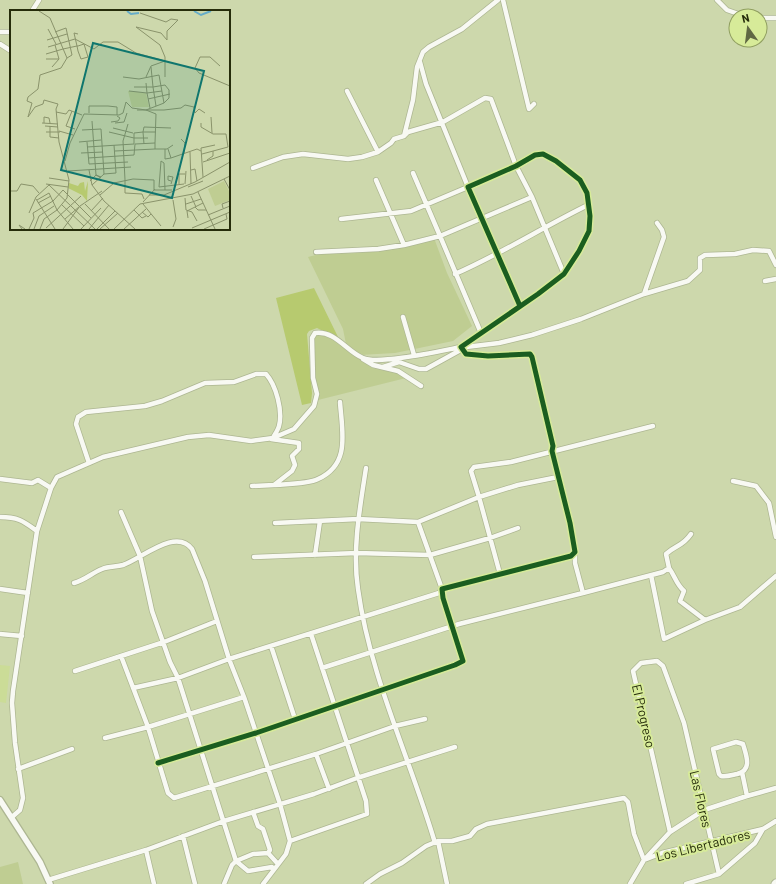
<svg xmlns="http://www.w3.org/2000/svg" width="776" height="884" font-family="Barlow,sans-serif">
  <style>
    .built { fill: #cbdc97 }
    .green { fill: #bfcd92 }
    .forest { fill: #b7ca6f }
    .lines { fill: none; stroke-linecap: round; stroke-linejoin: round }
    .minor-casing { stroke: #adb692; stroke-width: 6 }
    .tertiary-casing { stroke: #adb692; stroke-width: 8 }
    .trunk-casing { stroke: #adb692; stroke-width: 9 }
    .minor { stroke: #f8f9f3; stroke-width: 4.5 }
    .tertiary { stroke: #f8f9f3; stroke-width: 5.5 }
    .trunk { stroke: #f8f9f3; stroke-width: 7 }
    .cycleway-casing { stroke: #d7eb99; stroke-width: 8 }
    .cycleway { stroke: #1b5e20; stroke-width: 5 }
    .labels { text-anchor: middle; stroke-width: 4; stroke-linejoin: round; paint-order: stroke }
    .street-label { font-size: 13px; fill: #252c0a; stroke: #d7eb99 }
    .inset-river { fill: none; stroke: #65acc8; stroke-width: 2 }
    .inset-road { fill: none; stroke: #8a936b; stroke-width: 1 }
    .view { fill: #0f766e; fill-opacity: 0.15; stroke: #0f766e; stroke-width: 2 }
    .inset-edge { fill: none; stroke: #252c0a; stroke-width: 2 }
  </style>
  <rect width="100%" height="100%" fill="#cdd8ac"/>
  <path class="built" d="M0 665 10 666 6 703 0 702Z"/>
  <path class="green" d="M434 238 447 273 472 326 453 341 395 353 360 355 346 344 343 329 308 257C324 252 341 254 358 253 384 251 409 246 434 238Z
    M312 335H321L335 340 372 368 396 373 406 378 314 401 316 395Z
    M18 862 23 884H0V867Z"/>
  <path class="forest" d="M314 288 339 339 317 328 309 331 307 334 312 393 311 403 302 405 276 298Z"/>
  <g class="lines">
    <defs>
      <path id="minor" d="M503 0 529 109 534 104
        M717 0 727 10 744 16
        M32 11 39 0
        M760 18H776
        M0 32H11
        M0 44 11 51
        M347 91 378 152
        M404 136 413 100 417 67 423 52 429 47 462 29 498 0
        M253 168 283 157 303 154 348 159 362 157 378 152 391 143 394 139 404 136 408 132 443 122 485 98 491 99 516 166 532 197 564 274
        M376 180 404 245
        M341 219 411 211 468 187 426 84 420 62
        M316 252 378 249 404 245 440 236 413 173
        M455 274C501 254 543 227 588 205
        M765 281 776 279
        M644 294 664 237 662 230 657 223
        M403 317 414 355
        M481 333 440 236 532 197
        M363 359 373 365 398 371 421 386
        M383 367 399 362 419 369H426L466 347 499 343 532 335 581 319 644 294 688 281 700 270V258L705 255 735 254 753 250 769 251 776 265
        M89 463 76 424 78 417 86 412 145 406 162 401 205 383 234 382 256 374H266C276 385 283 411 279 426 278 430 275 434 273 438
        M366 468C360 507 352 550 358 589 370 677 410 758 435 843
        M0 479 32 483 38 480 51 488
        M733 481 756 486 769 503 776 537
        M274 485C286 484 308 484 318 479 351 464 342 432 340 402
        M252 486 274 485 292 471 295 465 292 456 299 449V443L271 439
        M121 512 140 556 152 611 170 662 178 678 236 861 253 854 268 853 278 864
        M0 517C18 517 23 521 37 531
        M275 523 358 519 418 522
        M315 555 320 521
        M254 557 357 553 430 555 490 538 518 528
        M500 574 479 497 518 485 558 477
        M651 575 664 639 705 620 680 601 684 591C676 584 675 576 669 568
        M74 583C85 580 92 573 102 569 109 566 116 567 123 565 141 559 176 527 192 549L205 581 229 659 244 697 280 804 290 841 286 854 263 884
        M0 589 28 593
        M583 593 663 572 669 568 666 554C677 544 682 547 691 534
        M705 620 740 607 776 576
        M0 634 22 636
        M271 646 295 719
        M121 656 148 727 168 793 174 798 316 754 395 726 425 719
        M322 668 459 624 583 593 575 563V552
        M75 671 164 642 217 621
        M133 688 178 678 229 659 439 593 442 589 418 522 479 497 471 471 474 467 511 462 653 426
        M105 738 148 727 244 697
        M736 742 743 744C746 755 753 770 737 774 732 775 726 777 721 776L719 774 713 749Z
        M316 754 329 789
        M158 763 256 733 455 665 463 661 443 598 442 589 571 556 575 552 570 523 552 451 553 446 532 357 530 354 488 356 466 354 461 347 538 294 564 274 579 251 589 231 590 216 587 193 580 180 556 161 543 154 535 155 516 166 468 187 520 306
        M18 769 72 749
        M742 772 747 796
        M253 812 258 826 263 829 270 850 268 853
        M12 817 20 810 23 798 15 743 12 703 13 691 37 531 51 488 57 477 103 457 188 437 209 435 251 441 273 438 294 429 314 406 317 394 313 378 312 338 315 333C335 330 347 352 363 358 379 365 440 351 461 347
        M670 832 633 671 641 663 657 661 663 666 684 723 719 874
        M183 836 195 884
        M290 841 367 814 366 801 311 634
        M438 841 447 884
        M146 850 154 884
        M48 880 146 850 224 821 314 794 357 778 455 747
        M224 884 232 865 236 861 248 871 272 867 273 870
        M366 884 380 874 402 863 426 846 438 841H452L470 836 476 829 487 824 624 798 628 802 634 834 644 860 662 853 763 829
        M630 884 644 860 670 832 704 810 747 796 776 788
        M686 884 719 874 755 843 763 829 776 821"/>
      <path id="tertiary" d="M0 800 40 862 50 884"/>
      <path id="trunk" d="M775 884 776 883"/>
    </defs>
    <use href="#minor" class="minor-casing"/>
    <use href="#tertiary" class="tertiary-casing"/>
    <use href="#trunk" class="trunk-casing"/>
    <use href="#minor" class="minor"/>
    <use href="#tertiary" class="tertiary"/>
    <use href="#trunk" class="trunk"/>
    <defs>
      <path id="cycleway" d="M158 763 256 733 455 665 463 661 443 598 442 589 571 556 575 552 570 523 552 451 553 446 532 357 530 354 488 356 466 354 461 347 538 294 564 274 579 251 589 231 590 216 587 193 580 180 556 161 543 154 535 155 516 166 468 187 520 306"/>
    </defs>
    <use href="#cycleway" class="cycleway-casing"/>
    <use href="#cycleway" class="cycleway"/>
  </g>
  <g class="labels">
    <g class="street-label">
      <text transform="translate(644 716) rotate(77)" y="5">El Progreso</text>
      <text transform="translate(701 799) rotate(77)" y="5">Las Flores</text>
      <text transform="translate(703 845) rotate(-14)" y="5">Los Libertadores</text>
    </g>
  </g>
  <g transform="translate(10 10)">
    <rect width="220" height="220" fill="#cdd8ac"/>
    <path d="M118 81 136 83 139 97H122ZM214 171 220 183V190L205 196 198 179Z" fill="#bfcd92"/>
    <path d="M78 171 77 191 72 185 58 178 59 173 68 176 70 173 74 172 75 181Z" fill="#b7ca6f"/>
    <path class="inset-river" d="M117 1 121 4 129 3M184 1 191 5 201 1"/>
    <path class="inset-road" d="M29 1 40 8 57 48 51 58 30 65 28 79 18 87 17 91 22 93 18 107 25 97 33 94 34 90 48 94 46 99 49 132 59 170 57 188 47 200 34 209 30 219M126 17 151 23 157 30V21L168 10 161 9 156 12 130 3M126 17 150 35 155 47V67M38 19 46 34M45 22 56 18 62 45 57 48M37 30 57 24M38 37 65 29 84 39 93 32H108L126 43 155 51M36 44 53 39 67 36H68L74 34 78 47 71 49 68 41 67 36 64 23 68 24M36 49H49M210 56 200 47H190L185 58 189 63 220 76M42 57 49 49 45 35M113 67 129 69 149 65 154 93M136 67 141 56 155 51M124 77H143L141 57M119 81 137 83 136 73M138 89 160 84M140 98 137 83 152 81M127 100H154L171 98 175 95 184 97 185 103 189 99 195 103M62 101 56 116 65 119M46 102 56 104 59 100 72 105M79 103V96H98L107 97V105M201 107 202 123M82 111 86 165 91 167M101 112 108 111 110 108 107 106M32 113 48 114M34 113V107L39 108 40 113M105 113 114 112 117 103M191 113V117L203 124H216L218 137 192 144M35 116 48 117M40 116V127L49 128M103 118 123 123M72 120 91 119 94 164 82 175M49 121 63 125M36 122H50M99 122 124 128H138M171 129 175 133 174 143M69 132 91 130M77 132 79 154 118 152M134 134 133 122H146M77 137 124 134V123L133 122 134 117 161 118M145 139H157L163 135M155 139V149L161 148 158 139M105 141 145 139V133M180 142 181 174M71 143 93 142M78 148 124 145 125 134 145 133 146 104 136 100 149 95 154 93 159 88V80L155 75 143 77 146 96M161 148 187 139 191 141M197 150 203 146V141M55 151 60 133 74 104 109 105 113 103 116 92 122 98 136 100M193 152 220 143M79 160 82 175 94 191 125 219M181 160 185 159 187 171M58 161 121 157M94 164 106 163 104 135M193 167 191 138 205 135M39 168 59 171M214 169 220 180M115 170 113 131 118 114M115 170V183L132 184 134 189M80 171 86 165 91 168M36 174 58 177M161 174 163 167 158 166V170L161 171M169 174V164H175M175 174 176 161M149 177 151 151 154 153 155 180M149 177 174 174M178 177 193 171M0 181H7L11 174 23 176 29 183M188 182 205 219M90 185 104 173 123 169 144 170V180H162M139 185H154L185 172 220 152M181 186 186 197M175 188 176 200 182 202 187 211M26 189 45 219M27 190 39 183 47 200 63 219M163 190 166 209 163 217M133 192 145 179M28 193 41 186M75 194 99 219M133 194 151 216M176 194 191 189M52 195 74 216M185 197 188 200H196M213 198 212 194 220 191M124 200 132 208 136 206M81 201 93 188M132 202 138 207 141 204M19 203 26 187 39 175 85 219M198 205 220 196M178 208 177 201 193 193M55 209 70 196M36 218 71 186M182 218 220 202M12 219 9 215 15 219M19 219 24 208 23 203 43 191 53 180 81 208M24 219 29 206 44 196M53 219 70 196 92 181M71 219 91 198M79 219 99 195M87 219 105 201M90 219 108 203M104 219 130 194 183 184 220 166M114 219 136 199M194 219 217 209 216 204"/>
    <path class="view" d="M83 33 194 61 162 188 51 160Z"/>
    <rect width="220" height="220" class="inset-edge"/>
  </g>
  <g transform="translate(748 28) rotate(346)"><circle r="19" fill="#d7eb99" stroke="#909f60"/>
  <path d="M0-3L7 15L0 10L-7 15Z" fill="#606843"/>
  <text y="-6" font-size="11" font-weight="bold" text-anchor="middle" fill="#252c0a">N</text>
  </g>
</svg>
